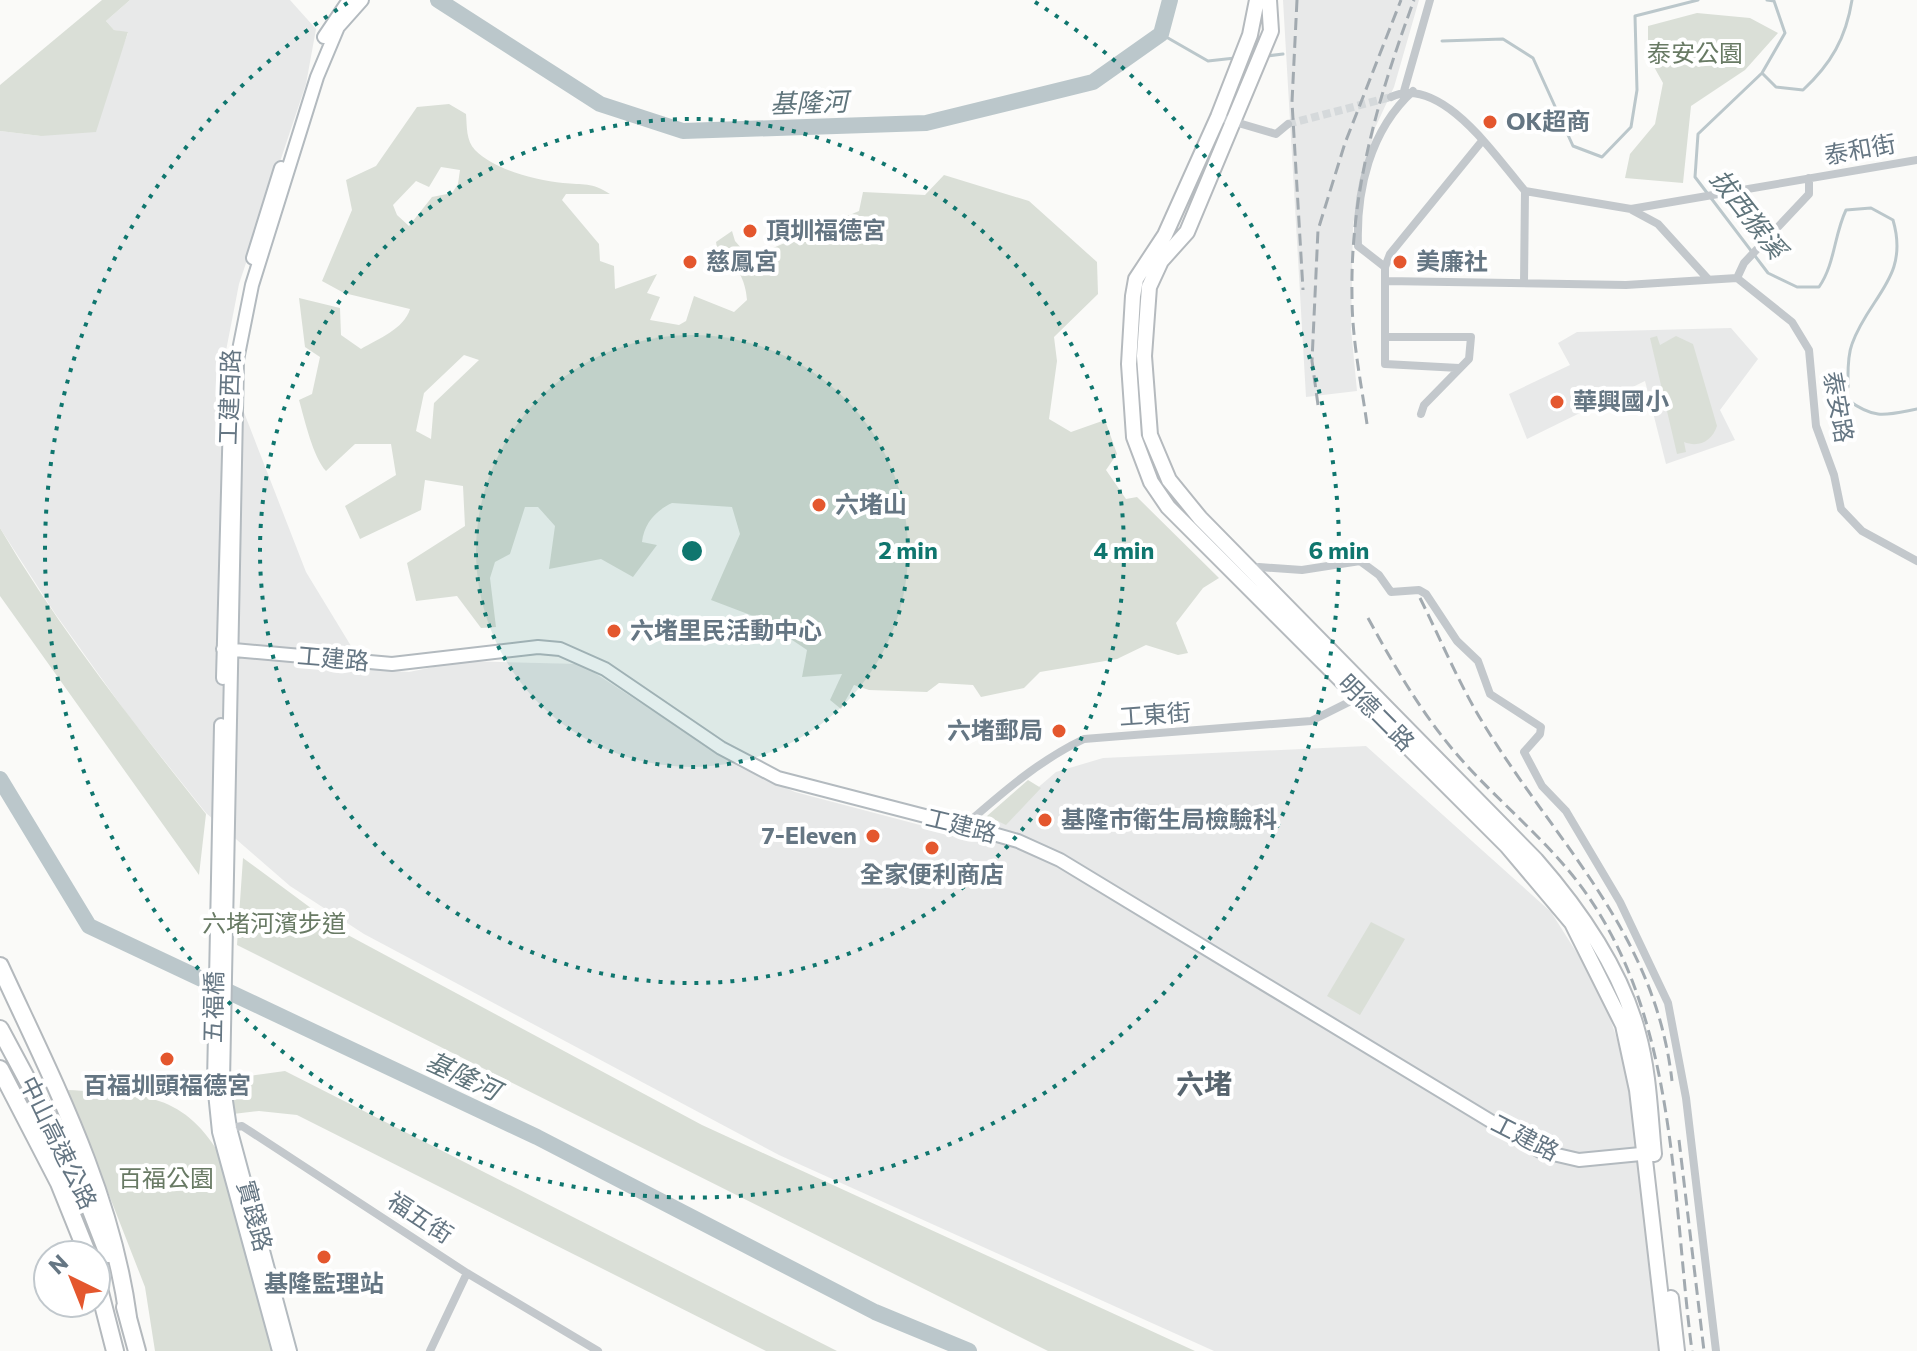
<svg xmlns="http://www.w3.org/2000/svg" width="1917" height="1351" font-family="Commissioner,'Noto Sans TC',sans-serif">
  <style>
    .built { fill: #e8e9e9 }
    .green { fill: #dadfd7; fill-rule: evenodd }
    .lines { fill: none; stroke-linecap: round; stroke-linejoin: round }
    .stream { stroke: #bbc7cb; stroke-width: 3 }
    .river { stroke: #bbc7cb; stroke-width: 16 }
    .street-tunnel { stroke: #d5d9db; stroke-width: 8; stroke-dasharray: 8 4; stroke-linecap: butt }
    .secondary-casing { stroke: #b3babf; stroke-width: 16 }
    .primary-casing { stroke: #b5babe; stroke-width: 18 }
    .highway-casing { stroke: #b4b9bd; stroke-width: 20 }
    .street { stroke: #c3c8cc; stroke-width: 8 }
    .secondary { stroke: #fff; stroke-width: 12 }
    .primary { stroke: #fff; stroke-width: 14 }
    .highway { stroke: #fff; stroke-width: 16 }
    .rail { stroke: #a2aab0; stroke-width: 3; stroke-dasharray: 12 6; stroke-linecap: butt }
    .ring { fill: none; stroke: #0f766e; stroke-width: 4; stroke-dasharray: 4 8 }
    .poi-dot { fill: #e4572e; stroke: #fff; stroke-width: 3 }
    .labels { text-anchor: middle; stroke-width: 8; stroke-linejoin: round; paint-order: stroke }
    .park-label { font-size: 24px; fill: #687a64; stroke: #fff }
    .poi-label { font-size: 24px; font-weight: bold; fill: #657683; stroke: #fff; text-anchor: start }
    .street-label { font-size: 24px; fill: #657683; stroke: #fff }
    .water-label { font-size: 26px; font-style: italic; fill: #60757c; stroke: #fff }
    .quarter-label { font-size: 28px; font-weight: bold; fill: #57646e; stroke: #fff }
    .centre { fill: #0f766e; stroke: #fff; stroke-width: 4 }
    .ring-label { font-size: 24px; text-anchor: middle; font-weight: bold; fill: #0f766e; stroke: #fff; stroke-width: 8; stroke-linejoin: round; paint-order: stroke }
  </style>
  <rect width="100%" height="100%" fill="#fafaf8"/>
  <path class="built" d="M130 0H290L316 29 306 84 239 284 224 361 306 572 365 669 409 672 463 661 581 664 739 767 795 792 977 840 1056 772 1103 758 1366 746 1551 912 1601 991 1627 1069 1660 1351H1214L779 1155 364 934 290 886 206 813 127 714 54 612 0 528V131L41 136 112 75 128 33 114 30 106 21Z
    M1283 0H1419L1394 87 1375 128 1353 224 1351 329 1357 391 1306 397Z
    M1731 328 1758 359 1720 410 1735 440 1666 464 1645 381 1527 439 1509 394 1570 365 1558 343 1577 332Z"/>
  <path class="green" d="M102 0H130L106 21 114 30 128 32 96 132 41 136 0 131V85Z
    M1697 13 1750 18 1778 33 1745 70 1691 106 1683 183 1625 178 1630 154 1655 124 1663 83 1648 56V26Z
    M449 104 466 114C467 126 466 141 475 150 495 170 535 180 563 183 583 185 592 182 610 194H566L562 200 599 244 600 261 614 266 615 289 657 274 647 293 660 297 650 320 679 325 686 321 694 296 734 312 747 300C746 281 736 260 718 254L716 242 732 231 735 241 750 258 859 211 863 192 925 195 944 175 1029 201 1097 262 1098 294 1054 337 1057 361 1049 419 1071 432 1105 420 1117 454 1106 470 1126 499 1137 497 1219 578 1203 588 1176 623 1188 653 1178 655 1146 645 1117 659 1040 672 1024 688 981 697 973 685 939 683 927 692 869 690 854 685 841 709 830 700 842 674 802 677 807 650 761 619 711 600 740 534 732 507 672 503C655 511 644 524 642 542L657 545 633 577 601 559 549 569 555 526 538 507H525L510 554 495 562 490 578 496 627 481 628 457 596 416 601 407 563 465 526 463 486 425 480 421 510 360 539 345 506 396 475 391 444H355L326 471C313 457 305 421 299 400L312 394 320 357 305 347 299 298 340 308 341 335 361 349C378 339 404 329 410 309L344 293 322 281 352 210 346 180 376 166 417 107ZM441 167 460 170 458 184 452 193 432 197 409 226 397 215 393 205 416 181 429 187ZM464 355 479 360 434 403 431 439 416 431 424 393Z
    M1657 336 1660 345 1676 336 1693 344 1717 426C1712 441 1699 448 1684 442L1686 452 1677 454 1650 338Z
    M0 528C59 629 133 722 206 814L199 875 0 596Z
    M1028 780 1041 788 1006 825 987 816Z
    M243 858 346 934 702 1125 1195 1351H1048L237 945Z
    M1371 922 1405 939 1360 1015 1327 996Z
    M285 1071 837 1351H766L297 1115 259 1111 233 1114 228 1079Z
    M68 1090C136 1094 182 1090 220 1155L273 1351H155L145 1287Z"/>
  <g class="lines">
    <path class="stream" d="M1767 0 1774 1 1785 33 1762 73 1698 134 1695 177 1768 273 1797 287H1819C1835 264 1834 235 1846 210L1871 208 1893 220C1910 278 1869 296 1852 344 1847 357 1848 374 1848 387
      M1161 34 1208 61 1235 58
      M1442 41 1503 39 1533 58 1573 146 1602 157 1631 127 1637 90 1635 16 1698 0
      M1267 56 1283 54
      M1762 73 1776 87 1803 90C1831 64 1846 38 1852 0
      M1848 400C1875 420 1886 415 1917 409"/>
    <path class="river" d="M438 0 600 104 683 131 926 123 1093 82 1161 34 1170 0
      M0 779 89 926 537 1137 875 1312 969 1351"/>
    <path class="street-tunnel" d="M1288 124 1391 97"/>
    <defs>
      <path id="secondary" d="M324 37 349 0
        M253 258 281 168
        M223 649 392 664 538 647 560 649 605 669 721 748 778 778 983 831 1018 841 1060 860 1540 1151 1579 1160 1651 1153
        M223 678 230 417
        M221 725 214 1083 219 1132 279 1351
        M290 1351 230 1128 223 1081 237 360 252 285 317 77 338 27 362 0"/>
      <path id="primary" d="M1257 0 1250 35 1218 117 1165 235 1136 279 1133 296 1129 364 1134 437 1151 482 1168 507 1507 846 1572 923 1623 1025 1637 1090 1667 1351
        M1269 0 1271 31 1187 232 1161 261 1149 287 1144 356 1150 435 1169 480 1200 518 1536 860C1579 909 1621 969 1638 1033 1649 1072 1650 1114 1654 1154
        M1671 1298 1677 1351"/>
      <path id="highway" d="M0 966C53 1081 111 1191 128 1317
        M0 1029 75 1169 108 1254
        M0 1069 59 1183 88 1255
        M96 1277 115 1351
        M125 1307 137 1351"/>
    </defs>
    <use href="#secondary" class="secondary-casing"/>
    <use href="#primary" class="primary-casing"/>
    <use href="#highway" class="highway-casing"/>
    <path class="street" d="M1404 91 1430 0
      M1391 97C1441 74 1496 157 1525 191L1524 283
      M1218 117 1276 134 1288 124
      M1525 191 1631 209 1917 160
      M1632 210 1658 224 1708 279
      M1385 267 1358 246C1356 190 1370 130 1413 91
      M1737 278 1744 263 1809 194V178
      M1386 281 1626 285 1737 278 1792 322 1809 350 1816 426 1834 475 1841 509 1862 531 1917 561
      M1386 337H1471L1469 359 1424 405 1421 414
      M1459 368 1385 364V267L1390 254 1482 141
      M1259 567 1302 570 1360 561 1379 575 1391 592 1419 590 1426 594 1457 641 1478 661 1490 694 1541 727 1540 734 1524 752 1542 786 1566 811 1620 902 1668 1003 1686 1098 1716 1351
      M964 826C1002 793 1038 761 1084 739L1311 721 1359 697
      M227 1129 242 1126 467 1273 598 1351
      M430 1351 467 1273"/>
    <use href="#secondary" class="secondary"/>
    <use href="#primary" class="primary"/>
    <use href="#highway" class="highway"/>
    <path class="rail" d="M1297 0 1292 102 1303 290
      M1318 405 1312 361 1318 230 1345 143 1401 0
      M1367 424C1361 382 1352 339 1352 297 1350 191 1378 98 1414 0
      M1420 598C1441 640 1459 684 1483 723 1557 845 1655 932 1672 1081
      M1368 618C1397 671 1427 723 1469 768 1509 811 1554 847 1588 896 1678 1027 1672 1198 1692 1351
      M1679 1140 1704 1351"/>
  </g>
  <circle cx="692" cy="551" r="216" fill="#0f766e" fill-opacity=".12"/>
  <g class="ring">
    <circle cx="692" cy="551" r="216"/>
    <circle cx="692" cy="551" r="432"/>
    <path d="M1035 2A647 647 0 1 1 349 2"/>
  </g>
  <g class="poi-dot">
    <circle cx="1490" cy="122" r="8"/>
    <circle cx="750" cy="231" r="8"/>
    <circle cx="690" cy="262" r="8"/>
    <circle cx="1400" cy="262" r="8"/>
    <circle cx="1557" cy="402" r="8"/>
    <circle cx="819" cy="505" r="8"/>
    <circle cx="614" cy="631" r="8"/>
    <circle cx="1059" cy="731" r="8"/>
    <circle cx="1045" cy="820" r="8"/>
    <circle cx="873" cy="836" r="8"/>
    <circle cx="932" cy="848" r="8"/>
    <circle cx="167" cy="1059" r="8"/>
    <circle cx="324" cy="1257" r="8"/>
  </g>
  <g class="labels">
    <g class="park-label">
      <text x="1695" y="62">泰安公園</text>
      <text x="274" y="932">六堵河濱步道</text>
      <text x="166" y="1187">百福公園</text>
    </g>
    <g class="poi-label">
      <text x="1506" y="130">OK超商</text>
      <text x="766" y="239">頂圳福德宮</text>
      <text x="706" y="270">慈鳳宮</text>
      <text x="1416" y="270">美廉社</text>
      <text x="1573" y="410">華興國小</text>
      <text x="835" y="513">六堵山</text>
      <text x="630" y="639">六堵里民活動中心</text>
      <text x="1043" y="739" text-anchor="end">六堵郵局</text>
      <text x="1061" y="828">基隆市衛生局檢驗科</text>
      <text x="857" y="844" text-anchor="end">7-Eleven</text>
      <text x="932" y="883" text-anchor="middle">全家便利商店</text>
      <text x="167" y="1094" text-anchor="middle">百福圳頭福德宮</text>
      <text x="324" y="1292" text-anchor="middle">基隆監理站</text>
    </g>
    <g class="street-label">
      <text transform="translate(1860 150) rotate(-10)" y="8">泰和街</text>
      <text transform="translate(230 397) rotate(-88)" y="8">工建西路</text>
      <text transform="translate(1838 407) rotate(80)" y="8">泰安路</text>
      <text transform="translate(333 659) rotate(5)" y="8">工建路</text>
      <text transform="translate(1376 713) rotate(45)" y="8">明德二路</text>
      <text transform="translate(1155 715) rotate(-4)" y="8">工東街</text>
      <text transform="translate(961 826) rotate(14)" y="8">工建路</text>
      <text transform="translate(214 1007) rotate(-89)" y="8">五福橋</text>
      <text transform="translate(1525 1138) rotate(27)" y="8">工建路</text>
      <text transform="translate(58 1143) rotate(64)" y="8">中山高速公路</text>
      <text transform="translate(254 1216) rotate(75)" y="8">實踐路</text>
      <text transform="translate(420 1218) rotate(33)" y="8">福五街</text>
    </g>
    <g class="water-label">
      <text transform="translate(809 103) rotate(-2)" y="9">基隆河</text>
      <text transform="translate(1748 214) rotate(52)" y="9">拔西猴溪</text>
      <text transform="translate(463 1076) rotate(25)" y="9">基隆河</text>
    </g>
    <g class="quarter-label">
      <text x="1204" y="1094">六堵</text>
    </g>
  </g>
  <circle cx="692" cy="551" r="12" class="centre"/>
  <g class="ring-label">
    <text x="908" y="559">2 min</text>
    <text x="1124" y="559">4 min</text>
    <text x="1339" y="559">6 min</text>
  </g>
  <g transform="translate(72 1279) rotate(317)"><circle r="38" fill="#ffffff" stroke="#c1c8cd" stroke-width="2"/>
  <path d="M0-6L14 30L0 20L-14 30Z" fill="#e4572e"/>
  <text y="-12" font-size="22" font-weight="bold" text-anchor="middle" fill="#657683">N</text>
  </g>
</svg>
